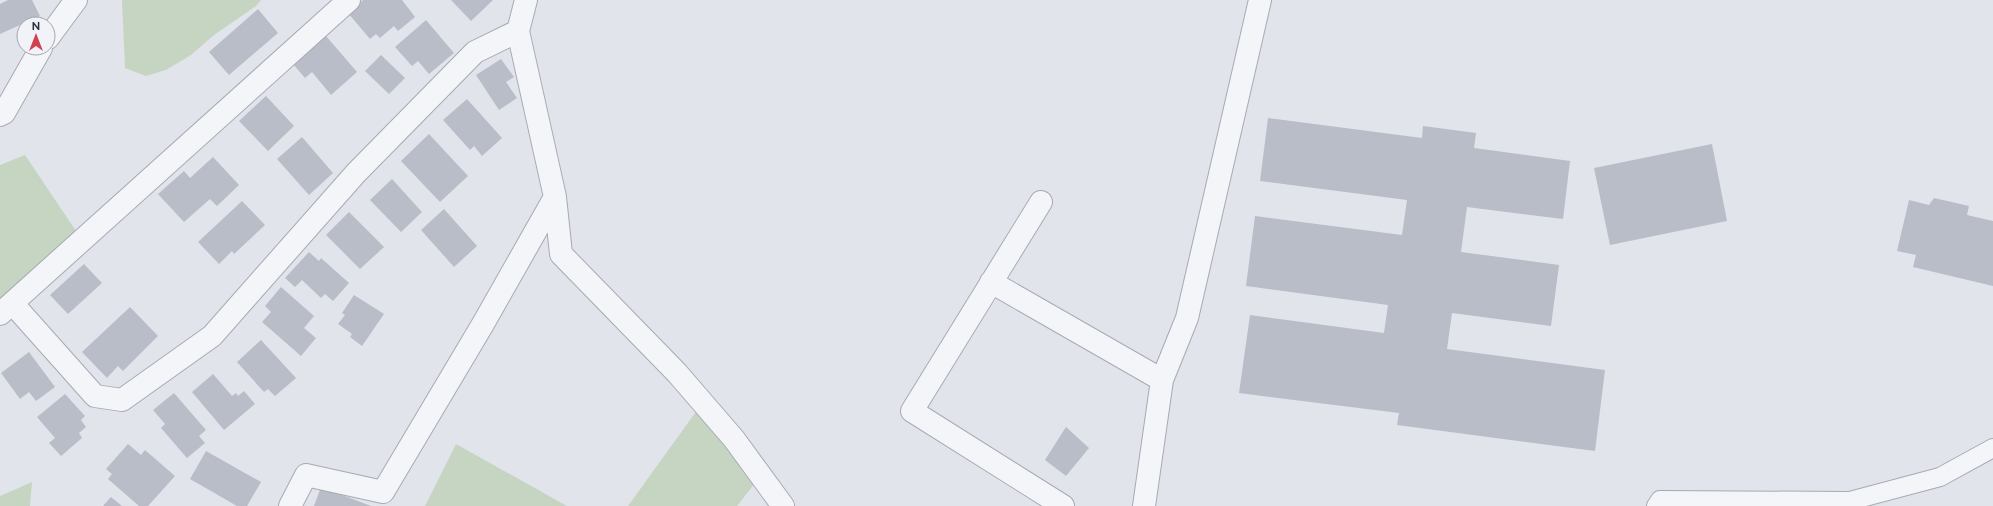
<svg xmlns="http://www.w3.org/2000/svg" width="1993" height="506" font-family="Raleway,sans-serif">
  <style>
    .green { fill: #c5d5c2 }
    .building { fill: #b8bdc8 }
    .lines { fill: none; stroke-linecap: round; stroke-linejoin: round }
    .service-casing { stroke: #a6aab5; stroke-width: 20 }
    .minor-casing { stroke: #a6aab5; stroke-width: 24 }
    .service { stroke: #f4f5f8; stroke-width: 18 }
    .minor { stroke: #f4f5f8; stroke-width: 22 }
  </style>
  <rect width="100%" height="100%" fill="#e1e4ea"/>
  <path class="green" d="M122 0H261L256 6 214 35 191 55 166 70 146 76 125 68Z
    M25 155 82 240 0 311V165Z
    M703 402 763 473 737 506H628Z
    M456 444 567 506H425Z
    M32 482 30 506H0V496Z"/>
  <path class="building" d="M8 0H32L40 16 0 34V4Z
    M363 0H402L415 17 398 31 394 26 380 38 376 34 370 39 348 13Z
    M451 0H493L471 21Z
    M258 9 278 33 229 75 209 52Z
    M426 20 454 53 429 74 418 61 412 66 395 47Z
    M326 36 357 72 331 95 312 72 305 78 293 64Z
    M381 55 405 78 389 94 365 71Z
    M501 59 514 77 506 82 517 98 499 110 476 75Z
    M266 96 294 126 268 151 239 121Z
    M467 99 502 138 482 156 474 146 470 150 443 120Z
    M1268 118 1422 138 1423 126 1476 133 1474 148 1570 161 1563 219 1467 207 1461 252 1559 265 1551 326 1452 313 1447 349 1605 370 1595 451 1397 425 1399 413 1239 393 1250 315 1384 333 1388 305 1246 286 1255 216 1402 235 1407 200 1260 181Z
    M429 134 468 176 440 202 401 161Z
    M302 137 333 173 309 195 277 159Z
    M1712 144 1727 221 1610 245 1594 168Z
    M213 157 239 185 217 206 210 199 184 222 158 194 184 171 190 178Z
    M392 179 422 212 401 232 370 200Z
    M1934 198 1969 206 1967 215 1993 221V286L1913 267 1916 255 1897 251 1909 200 1929 205Z
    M242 201 265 225 234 254 232 251 219 264 198 242Z
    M444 209 477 246 454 267 421 230Z
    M349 212 384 247 360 269 326 235Z
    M309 252 319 261 321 258 349 283 333 301 325 294 321 298 302 280 295 287 285 278Z
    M84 264 102 283 68 314 50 295Z
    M281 287 314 316 304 328 316 338 301 356 262 322 271 312 265 306Z
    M354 295 384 314 362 346 350 337 352 334 338 324 345 315 342 313Z
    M130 307 158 336 123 371 118 366 107 378 82 352Z
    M261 340 296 378 275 396 268 389 264 392 237 362Z
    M29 352 55 387 36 401 29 392 20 399 1 373Z
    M213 374 232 396 236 393 238 396 244 391 255 404 224 430 192 392Z
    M174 393 206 430 199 436 205 443 187 458 161 428 165 424 153 410Z
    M65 394 85 416 81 420 86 427 79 433 82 438 61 456 49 443 55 438 37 417Z
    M1066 427 1089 448 1066 476 1045 460Z
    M128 444 141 455 145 450 175 476 148 506H139L108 479 112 474 106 469Z
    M206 451 261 482 247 506H237L190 479Z
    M321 487 371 506H314Z
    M111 497 122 506H103Z"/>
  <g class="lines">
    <defs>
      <path id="service" d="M1656 506 1660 500 1850 501 1940 477 1993 448"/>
      <path id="minor" d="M526 0 518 31 555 197 561 254 677 373 734 439 783 506
        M48 38 76 0
        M0 115 4 113 41 48
        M1041 202 912 411 1063 506
        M991 282 1162 380
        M13 304 95 396 122 400 212 336 356 173 475 52 518 31
        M0 314 349 0
        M290 506 306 475 383 492 483 324 555 197
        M1144 506 1162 380 1187 318 1260 0"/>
    </defs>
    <use href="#service" class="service-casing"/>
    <use href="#minor" class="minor-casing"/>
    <use href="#service" class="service"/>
    <use href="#minor" class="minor"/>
  </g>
  <g transform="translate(36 36)"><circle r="19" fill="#f1f3f8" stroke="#a1a5b0"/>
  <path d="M0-3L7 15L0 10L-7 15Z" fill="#d5404e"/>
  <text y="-6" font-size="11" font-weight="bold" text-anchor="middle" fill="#283043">N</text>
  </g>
</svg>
